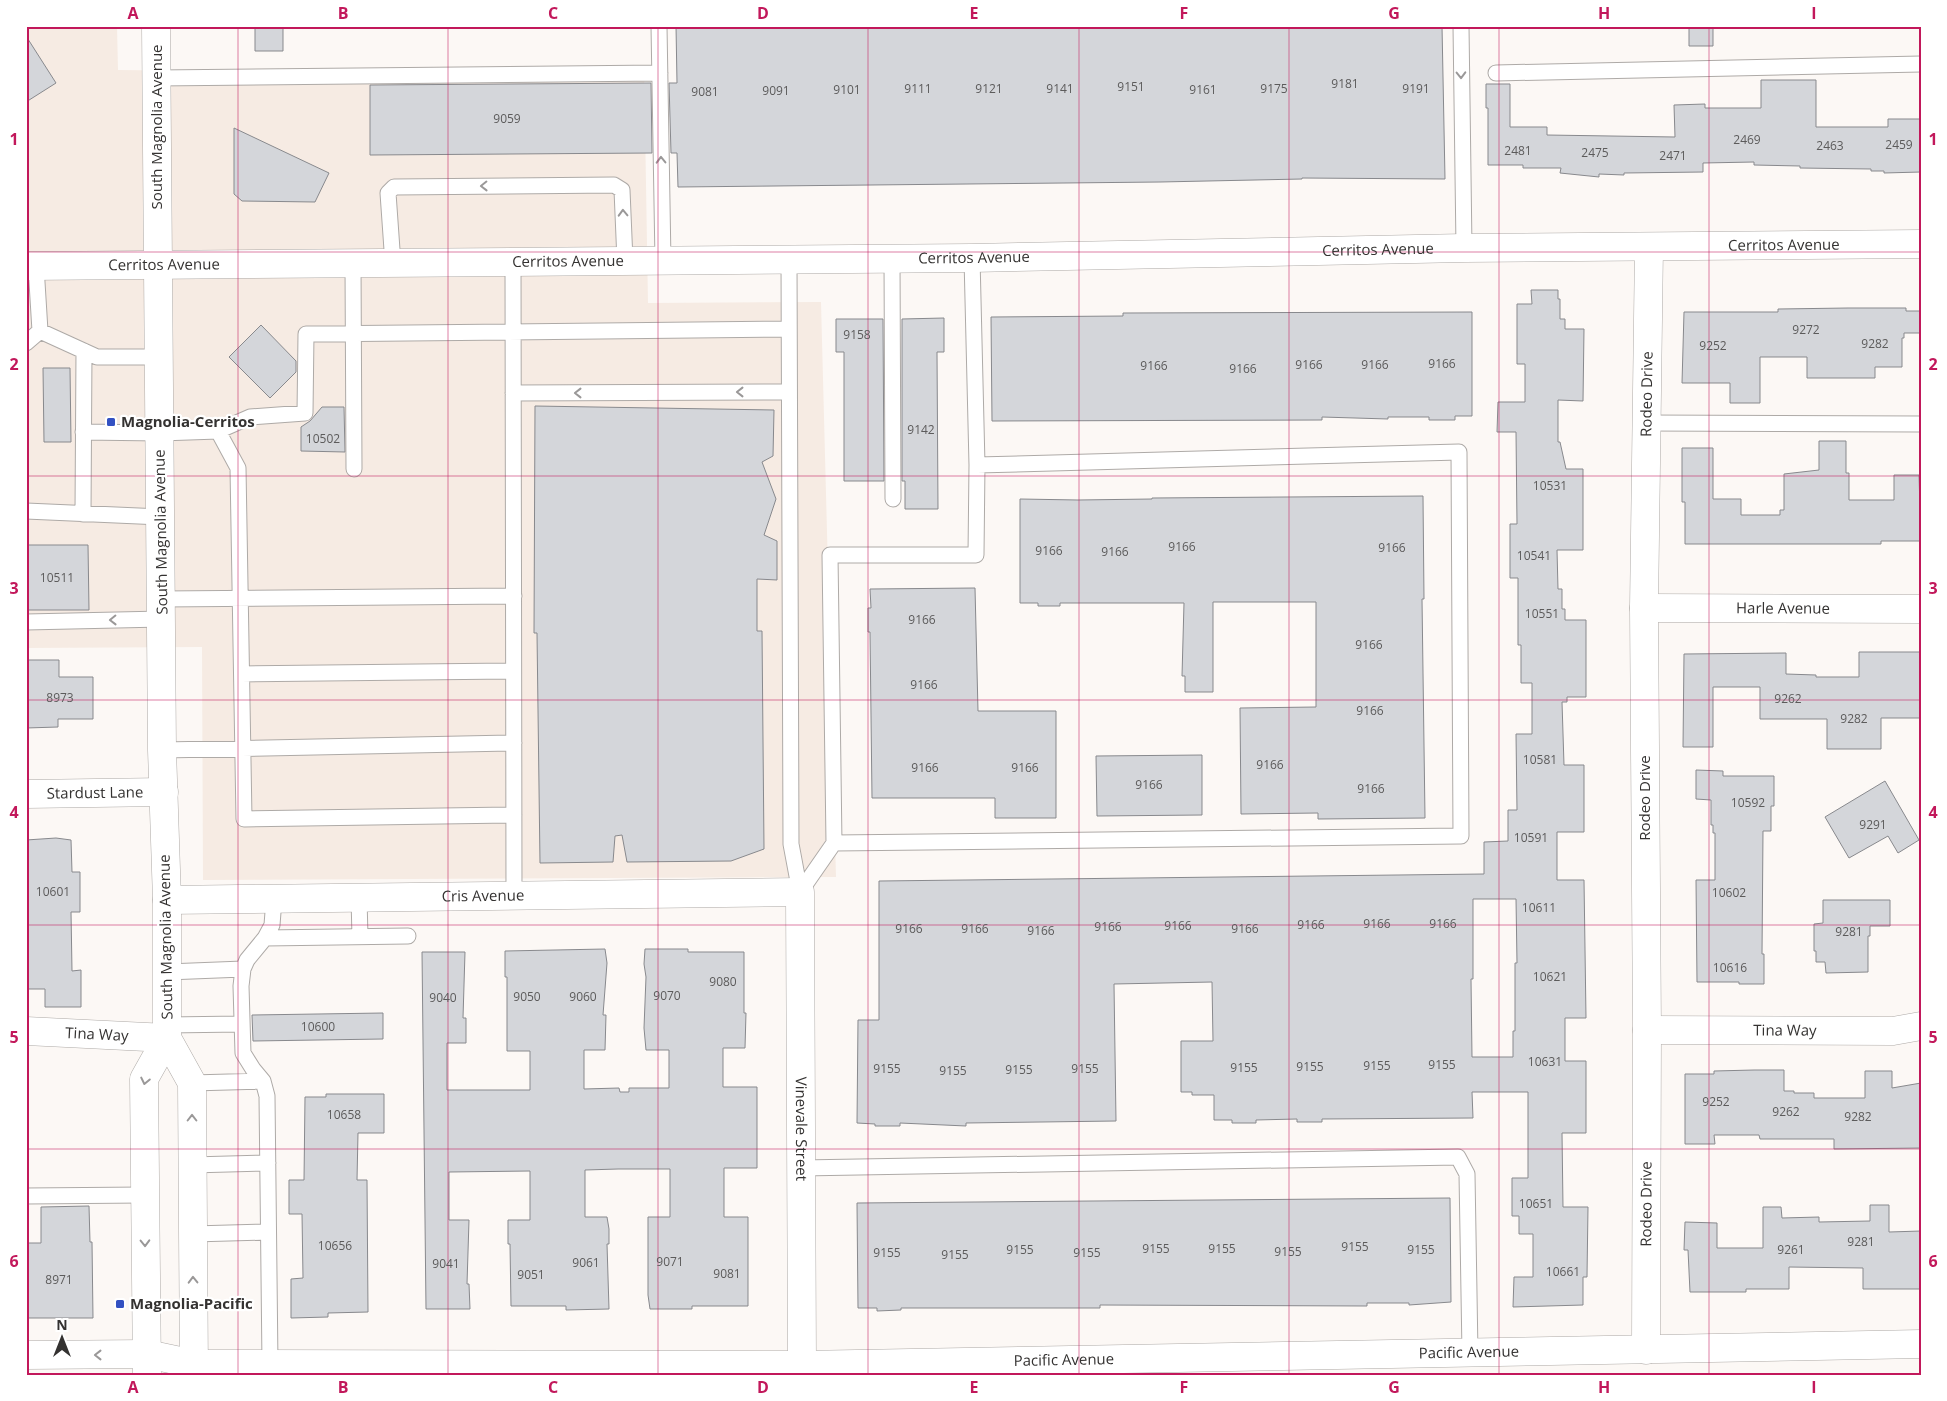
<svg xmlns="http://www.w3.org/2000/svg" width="1947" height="1401" font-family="'Open Sans',sans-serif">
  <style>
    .built { fill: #f6ebe3 }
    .building { fill: #d4d6da; stroke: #88898d; fill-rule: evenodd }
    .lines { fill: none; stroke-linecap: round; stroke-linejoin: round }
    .service-casing { stroke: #aeaaa7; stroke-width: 17 }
    .minor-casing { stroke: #aeaaa7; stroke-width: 29 }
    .tertiary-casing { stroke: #aeaaa7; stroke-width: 29 }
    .secondary-casing { stroke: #aeaaa7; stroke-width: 29 }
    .service { stroke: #fff; stroke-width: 15 }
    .minor { stroke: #fff; stroke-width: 28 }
    .tertiary { stroke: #fff; stroke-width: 28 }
    .secondary { stroke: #fff; stroke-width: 28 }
    .oneway { stroke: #9a9898 }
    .grid { fill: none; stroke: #c2185b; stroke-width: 1; stroke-opacity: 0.55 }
    .poi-dot { fill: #3351c2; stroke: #fff; stroke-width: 2 }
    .labels { text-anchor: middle; stroke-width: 4.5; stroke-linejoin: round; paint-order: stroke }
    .number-label { font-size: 12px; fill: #5c5b5b }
    .street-label { font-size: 15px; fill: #343231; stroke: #fff }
    .poi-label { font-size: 15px; font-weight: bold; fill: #343231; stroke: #fff; text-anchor: start }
    .neatline { fill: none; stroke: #c2185b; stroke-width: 2 }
    .grid-label { font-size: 16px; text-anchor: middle; font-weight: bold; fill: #c2185b }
  </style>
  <rect width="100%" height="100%" fill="#fcf8f5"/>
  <path class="built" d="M26 26H117L118 70 211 71 644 65 648 303 821 302 836 877 203 880 202 647 26 648Z"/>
  <path class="building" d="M255 26H283V51H255Z
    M676 26H1442L1445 179 1302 178V179L1160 182 678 187 677 153H671L669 83H677Z
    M1689 26H1713V46H1689Z
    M26 36 56 83 26 102Z
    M1761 80H1816V127H1888V119H1921V172L1884 173V171H1871V169L1800 168V166L1754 165V162L1703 163V172L1624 173V175L1599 174V177L1560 173 1561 168H1523V165H1488V108H1486V84H1510V127H1547V135L1675 137 1674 105 1705 104V108H1761Z
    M651 83 652 153 370 155V85Z
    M234 128 329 173 315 202 242 201 234 194Z
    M1531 290H1558V299H1560V319H1565V329H1584L1583 401 1558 400V442H1560L1566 469H1583V550H1557L1558 589H1562V609H1565V620H1586V697H1567V702H1562L1564 765H1584V832H1557V880H1584L1586 1018H1565V1061H1586V1133H1562L1563 1207H1588L1587 1277H1583V1305L1513 1307 1514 1277H1533V1234H1519V1216H1512V1178H1528V1092H1472L1473 1118H1471L1322 1119V1122H1297V1119L1256 1120V1123H1232V1120H1214V1095H1192V1092H1181V1041H1213L1212 982 1114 984 1116 1121 966 1123V1126L900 1123V1126H875V1124L857 1123 858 1020H879V881L1484 874V842L1508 841V810H1517L1516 734H1532V683H1521V645H1518V578H1510V524H1517L1516 432H1497L1498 402H1525V364H1517V304H1532ZM1473 899H1516L1517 963H1515V1031H1513V1057H1472L1471 979H1473Z
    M1848 308H1906V311H1920V333H1904V338H1902V367H1875V378H1807V357H1760V403H1730V383H1682L1684 312H1778V309Z
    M1472 312V416H1455V420H1429V417H1388V419L1322 417V420L992 421 991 317 1123 316V313Z
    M944 318V352H937L938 509H905V481H902V319Z
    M836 319H883L884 481H844V352H836Z
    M261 325 296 361V372L270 398 229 357Z
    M43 368H70L71 442H44Z
    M535 406 774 410 773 456 762 462 776 499 764 535 777 541V580L757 579V631H762L764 849 731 861 627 862 622 835 615 836 613 862 540 863 537 633H534Z
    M322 407H344L345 452 301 451V427L310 421Z
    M1819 441H1846V473H1849V500H1894V475H1919L1921 541H1881V544H1685V502H1682V448H1713V499H1741V515H1780V510H1784V474L1819 470Z
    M1423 496 1424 599H1422L1425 818 1318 819V813L1241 814 1240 708 1316 707V602H1213V692H1185V676H1182L1184 603H1060V606H1038V603H1020V499L1078 500 1152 499V498Z
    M26 545H88L89 610H26Z
    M975 588 978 711H1056V818H995V798H872L870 632H868V608H871L870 589Z
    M1859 652H1921V718H1881V749H1827V719H1760V687H1713V747H1683L1684 654 1786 653V674L1816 675V677H1859Z
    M28 660H59V677H93V719H58V727L26 728Z
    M1202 755V815L1097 816 1096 756Z
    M1696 770 1723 771V776H1774V806H1771V831H1763L1762 954H1764V984H1739V982H1697L1696 880H1715V833H1713V825H1711V800L1696 799Z
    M1885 781 1919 840 1898 853 1888 836 1849 858 1825 817Z
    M56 838 71 840 72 872H80V912H71L72 971 81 970V1007H45V989H26V840Z
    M1823 900H1890V926H1870V936H1868V972L1826 973 1825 962H1816V951H1814V924L1823 923Z
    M605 949 607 963 603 1015H606L605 1050H584V1089L619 1088 620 1092H629V1088H669V1050H646L644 1028 646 977 644 964 645 949H688V952H744V1013H746L745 1048H723V1087H757V1168H724V1217H748V1306H692V1309H650L648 1295V1217H670V1169H618L585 1170V1217H607L609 1229V1244H607L609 1309 566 1310V1306H511L510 1244H508V1220H530V1171L449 1172V1220H469L467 1284H469L470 1309H426L422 952H465L463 1018H466V1043H447V1090H530V1051H507V977H505V951Z
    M383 1013V1039L253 1041 252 1015Z
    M1754 1070H1784V1091H1794V1093H1814V1098H1865V1071H1892V1088L1921 1083V1148L1834 1149V1139H1760L1759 1135H1714L1715 1144H1685V1074H1714V1071Z
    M326 1094H384V1133H358L357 1180H367L368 1312 328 1313V1317L291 1318V1279L303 1278 302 1214H289V1180H304L305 1097H326Z
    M1450 1198 1451 1302 1409 1305V1303H1367V1306L1100 1305V1308H901V1310L877 1311V1308H858L857 1203Z
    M1870 1205H1889V1232L1921 1231V1289H1863V1268L1789 1267V1289H1746V1292H1690L1688 1250H1684L1685 1222 1717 1223V1248H1763V1207H1781L1782 1218 1819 1217V1222L1870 1221Z
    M89 1206 90 1242H92L93 1318H26V1243H41V1207Z"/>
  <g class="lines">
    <defs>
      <path id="service" d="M659 26 663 261
        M1461 26 1464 248
        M1496 73 1921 64
        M156 78 660 73
        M972 258 977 465 976 555H830L834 843 1461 836 1459 452 977 465
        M892 259 893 499
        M789 260 791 844 800 892
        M513 261 514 896
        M353 264 354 469
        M393 264 388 193 394 187 614 185 622 190 625 261
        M40 331 97 357H159
        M26 343 40 331 36 266
        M513 393 789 392
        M1645 423 1921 424
        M218 431 238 468 244 819 514 815
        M83 432 160 433 218 431 250 417 305 413 306 334 789 329
        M26 511 161 517
        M83 514 84 351
        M161 599 514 596
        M26 622 162 619
        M242 674 513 671
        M162 750 514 743
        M800 892 834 843
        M359 898 360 937
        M265 938 408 936
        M167 972 243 969
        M167 1025 241 1024
        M192 1083 263 1081
        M192 1165 268 1163
        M801 1168 1458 1157 1467 1174 1470 1353
        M26 1196 144 1195
        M193 1234 268 1232
        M270 1364 267 1096 263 1081 253 1069 243 1053 241 986 243 969 247 960 265 938 272 925 274 899"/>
      <g id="minor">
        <path id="s1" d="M1644 608 1921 609"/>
        <path id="s2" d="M26 794 164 792"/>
        <path id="s3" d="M167 900 800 892 802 1365"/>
        <path id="s4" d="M1647 1030 1893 1031 1921 1026"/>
        <path id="s5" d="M26 1031 167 1038"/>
        <path id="s6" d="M1646 1350 1647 1030 1644 608 1649 247"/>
        <path id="s7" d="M26 1355 147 1354 194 1364 802 1365 1921 1344"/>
      </g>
      <g id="tertiary">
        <path id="s8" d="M26 266 972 258 1464 248 1921 244"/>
      </g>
      <path id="secondary" d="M167 1038 192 1083 194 1375
        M147 1375 144 1079 167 1038V900L162 750 156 26"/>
    </defs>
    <use href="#service" class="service-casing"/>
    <use href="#minor" class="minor-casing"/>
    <use href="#tertiary" class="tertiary-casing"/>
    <use href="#secondary" class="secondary-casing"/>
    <use href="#service" class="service"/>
    <use href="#minor" class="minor"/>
    <use href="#tertiary" class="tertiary"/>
    <use href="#secondary" class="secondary"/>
  </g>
  <defs><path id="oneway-chevron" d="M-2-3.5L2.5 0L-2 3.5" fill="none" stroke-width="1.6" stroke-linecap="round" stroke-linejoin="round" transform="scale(1.25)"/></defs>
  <g class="oneway">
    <use href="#oneway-chevron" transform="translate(1461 75) rotate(89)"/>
    <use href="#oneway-chevron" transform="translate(661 160) rotate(-91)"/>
    <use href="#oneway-chevron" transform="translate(484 186) rotate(179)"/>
    <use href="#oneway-chevron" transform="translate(623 213) rotate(-92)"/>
    <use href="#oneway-chevron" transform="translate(740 392) rotate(180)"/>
    <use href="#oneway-chevron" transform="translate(578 393) rotate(180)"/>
    <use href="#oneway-chevron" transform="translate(113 620) rotate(179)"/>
    <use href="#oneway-chevron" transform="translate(145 1081) rotate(102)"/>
    <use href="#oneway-chevron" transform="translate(192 1118) rotate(-90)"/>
    <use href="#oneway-chevron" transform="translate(145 1243) rotate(89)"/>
    <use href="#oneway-chevron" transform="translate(193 1280) rotate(-91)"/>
    <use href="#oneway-chevron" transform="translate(98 1355) rotate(180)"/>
  </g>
  <path class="grid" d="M238 26V1375M448 26V1375M658 26V1375M868 26V1375M1079 26V1375M1289 26V1375M1499 26V1375M1709 26V1375M26 252H1921M26 476H1921M26 700H1921M26 925H1921M26 1149H1921"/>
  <g class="poi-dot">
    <rect x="106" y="417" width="10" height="10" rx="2.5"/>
    <rect x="115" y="1299" width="10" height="10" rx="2.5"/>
  </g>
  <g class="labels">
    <g class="number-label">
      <text x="1345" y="88">9181</text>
      <text x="1131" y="91">9151</text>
      <text x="918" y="93">9111</text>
      <text x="989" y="93">9121</text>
      <text x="1060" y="93">9141</text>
      <text x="1274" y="93">9175</text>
      <text x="1416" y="93">9191</text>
      <text x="847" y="94">9101</text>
      <text x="1203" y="94">9161</text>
      <text x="776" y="95">9091</text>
      <text x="705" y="96">9081</text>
      <text x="507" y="123">9059</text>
      <text x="1747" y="144">2469</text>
      <text x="1899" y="149">2459</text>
      <text x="1830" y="150">2463</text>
      <text x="1518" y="155">2481</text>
      <text x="1595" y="157">2475</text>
      <text x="1673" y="160">2471</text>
      <text x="1806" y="334">9272</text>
      <text x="857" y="339">9158</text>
      <text x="1875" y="348">9282</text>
      <text x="1713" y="350">9252</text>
      <text x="1442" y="368">9166</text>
      <text x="1309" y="369">9166</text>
      <text x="1375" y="369">9166</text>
      <text x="1154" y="370">9166</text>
      <text x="1243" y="373">9166</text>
      <text x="921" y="434">9142</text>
      <text x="323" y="443">10502</text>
      <text x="1550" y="490">10531</text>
      <text x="1182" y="551">9166</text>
      <text x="1392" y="552">9166</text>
      <text x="1049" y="555">9166</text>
      <text x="1115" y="556">9166</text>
      <text x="1534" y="560">10541</text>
      <text x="57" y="582">10511</text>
      <text x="1542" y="618">10551</text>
      <text x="922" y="624">9166</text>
      <text x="1369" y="649">9166</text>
      <text x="924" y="689">9166</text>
      <text x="60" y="702">8973</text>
      <text x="1788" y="703">9262</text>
      <text x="1370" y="715">9166</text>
      <text x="1854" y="723">9282</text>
      <text x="1540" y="764">10581</text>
      <text x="1270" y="769">9166</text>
      <text x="925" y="772">9166</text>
      <text x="1025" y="772">9166</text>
      <text x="1149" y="789">9166</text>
      <text x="1371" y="793">9166</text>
      <text x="1748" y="807">10592</text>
      <text x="1873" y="829">9291</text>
      <text x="1531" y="842">10591</text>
      <text x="53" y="896">10601</text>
      <text x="1729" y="897">10602</text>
      <text x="1539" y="912">10611</text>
      <text x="1377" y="928">9166</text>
      <text x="1443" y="928">9166</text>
      <text x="1311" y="929">9166</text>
      <text x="1178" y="930">9166</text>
      <text x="1108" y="931">9166</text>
      <text x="909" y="933">9166</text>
      <text x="975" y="933">9166</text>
      <text x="1245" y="933">9166</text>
      <text x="1041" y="935">9166</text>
      <text x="1849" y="936">9281</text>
      <text x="1730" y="972">10616</text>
      <text x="1550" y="981">10621</text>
      <text x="723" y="986">9080</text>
      <text x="667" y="1000">9070</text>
      <text x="527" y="1001">9050</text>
      <text x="583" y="1001">9060</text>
      <text x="443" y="1002">9040</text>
      <text x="318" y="1031">10600</text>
      <text x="1545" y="1066">10631</text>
      <text x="1442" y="1069">9155</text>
      <text x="1377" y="1070">9155</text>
      <text x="1310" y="1071">9155</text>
      <text x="1244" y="1072">9155</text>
      <text x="887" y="1073">9155</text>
      <text x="1085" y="1073">9155</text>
      <text x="1019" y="1074">9155</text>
      <text x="953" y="1075">9155</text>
      <text x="1716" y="1106">9252</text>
      <text x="1786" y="1116">9262</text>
      <text x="344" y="1119">10658</text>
      <text x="1858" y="1121">9282</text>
      <text x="1536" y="1208">10651</text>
      <text x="1861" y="1246">9281</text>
      <text x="335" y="1250">10656</text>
      <text x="1355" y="1251">9155</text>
      <text x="1156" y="1253">9155</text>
      <text x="1222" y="1253">9155</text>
      <text x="1020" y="1254">9155</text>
      <text x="1421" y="1254">9155</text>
      <text x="1791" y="1254">9261</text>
      <text x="1288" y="1256">9155</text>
      <text x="887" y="1257">9155</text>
      <text x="1087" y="1257">9155</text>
      <text x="955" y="1259">9155</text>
      <text x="670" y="1266">9071</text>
      <text x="586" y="1267">9061</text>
      <text x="446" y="1268">9041</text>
      <text x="1563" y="1276">10661</text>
      <text x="727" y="1278">9081</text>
      <text x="531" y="1279">9051</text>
      <text x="59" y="1284">8971</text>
    </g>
    <g class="street-label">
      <text transform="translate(157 127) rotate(-90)" y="5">South Magnolia Avenue</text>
      <text dy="5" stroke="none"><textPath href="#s8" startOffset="1758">Cerritos Avenue</textPath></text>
      <text dy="5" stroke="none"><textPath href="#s8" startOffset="1352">Cerritos Avenue</textPath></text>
      <text dy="5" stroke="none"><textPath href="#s8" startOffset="948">Cerritos Avenue</textPath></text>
      <text dy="5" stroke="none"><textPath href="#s8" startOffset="542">Cerritos Avenue</textPath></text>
      <text dy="5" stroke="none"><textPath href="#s8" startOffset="138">Cerritos Avenue</textPath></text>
      <text dy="5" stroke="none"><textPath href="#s6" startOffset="956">Rodeo Drive</textPath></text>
      <text transform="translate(161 532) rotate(-91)" y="5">South Magnolia Avenue</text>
      <text dy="5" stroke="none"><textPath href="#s1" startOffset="139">Harle Avenue</textPath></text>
      <text dy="5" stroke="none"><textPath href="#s2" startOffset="69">Stardust Lane</textPath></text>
      <text transform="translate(1645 798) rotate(-90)" y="5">Rodeo Drive</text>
      <text dy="5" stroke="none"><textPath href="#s3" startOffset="316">Cris Avenue</textPath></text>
      <text transform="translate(166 937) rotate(-91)" y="5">South Magnolia Avenue</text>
      <text dy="5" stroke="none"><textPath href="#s4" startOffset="138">Tina Way</textPath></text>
      <text dy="5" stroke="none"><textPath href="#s5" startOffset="71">Tina Way</textPath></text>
      <text dy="5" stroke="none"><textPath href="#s3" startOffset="870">Vinevale Street</textPath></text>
      <text dy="5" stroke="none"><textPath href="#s6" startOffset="146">Rodeo Drive</textPath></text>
      <text dy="5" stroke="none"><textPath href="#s7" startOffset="1444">Pacific Avenue</textPath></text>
      <text dy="5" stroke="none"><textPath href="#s7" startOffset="1039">Pacific Avenue</textPath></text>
    </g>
    <g class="poi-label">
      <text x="121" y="427">Magnolia-Cerritos</text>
      <text x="130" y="1309">Magnolia-Pacific</text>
    </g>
  </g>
  <rect width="1947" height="1401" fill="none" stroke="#ffffff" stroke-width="55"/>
  <g transform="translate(62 1338)" stroke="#ffffff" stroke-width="4" paint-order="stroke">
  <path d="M0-4L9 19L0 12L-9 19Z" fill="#343231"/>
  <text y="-8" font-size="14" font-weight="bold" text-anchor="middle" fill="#343231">N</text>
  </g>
  <rect x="28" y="28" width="1892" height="1346" class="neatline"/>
  <g class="grid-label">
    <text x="133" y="19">A</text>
    <text x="343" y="19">B</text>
    <text x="553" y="19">C</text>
    <text x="763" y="19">D</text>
    <text x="974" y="19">E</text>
    <text x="1184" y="19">F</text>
    <text x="1394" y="19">G</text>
    <text x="1604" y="19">H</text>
    <text x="1814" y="19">I</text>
    <text x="14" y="145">1</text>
    <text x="1933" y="145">1</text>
    <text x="14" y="370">2</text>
    <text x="1933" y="370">2</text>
    <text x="14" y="594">3</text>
    <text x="1933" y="594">3</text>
    <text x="14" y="818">4</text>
    <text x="1933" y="818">4</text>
    <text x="14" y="1043">5</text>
    <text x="1933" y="1043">5</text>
    <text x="14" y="1267">6</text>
    <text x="1933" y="1267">6</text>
    <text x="133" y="1393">A</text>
    <text x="343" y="1393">B</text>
    <text x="553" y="1393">C</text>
    <text x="763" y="1393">D</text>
    <text x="974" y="1393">E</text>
    <text x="1184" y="1393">F</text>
    <text x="1394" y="1393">G</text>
    <text x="1604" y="1393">H</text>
    <text x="1814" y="1393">I</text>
  </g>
</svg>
